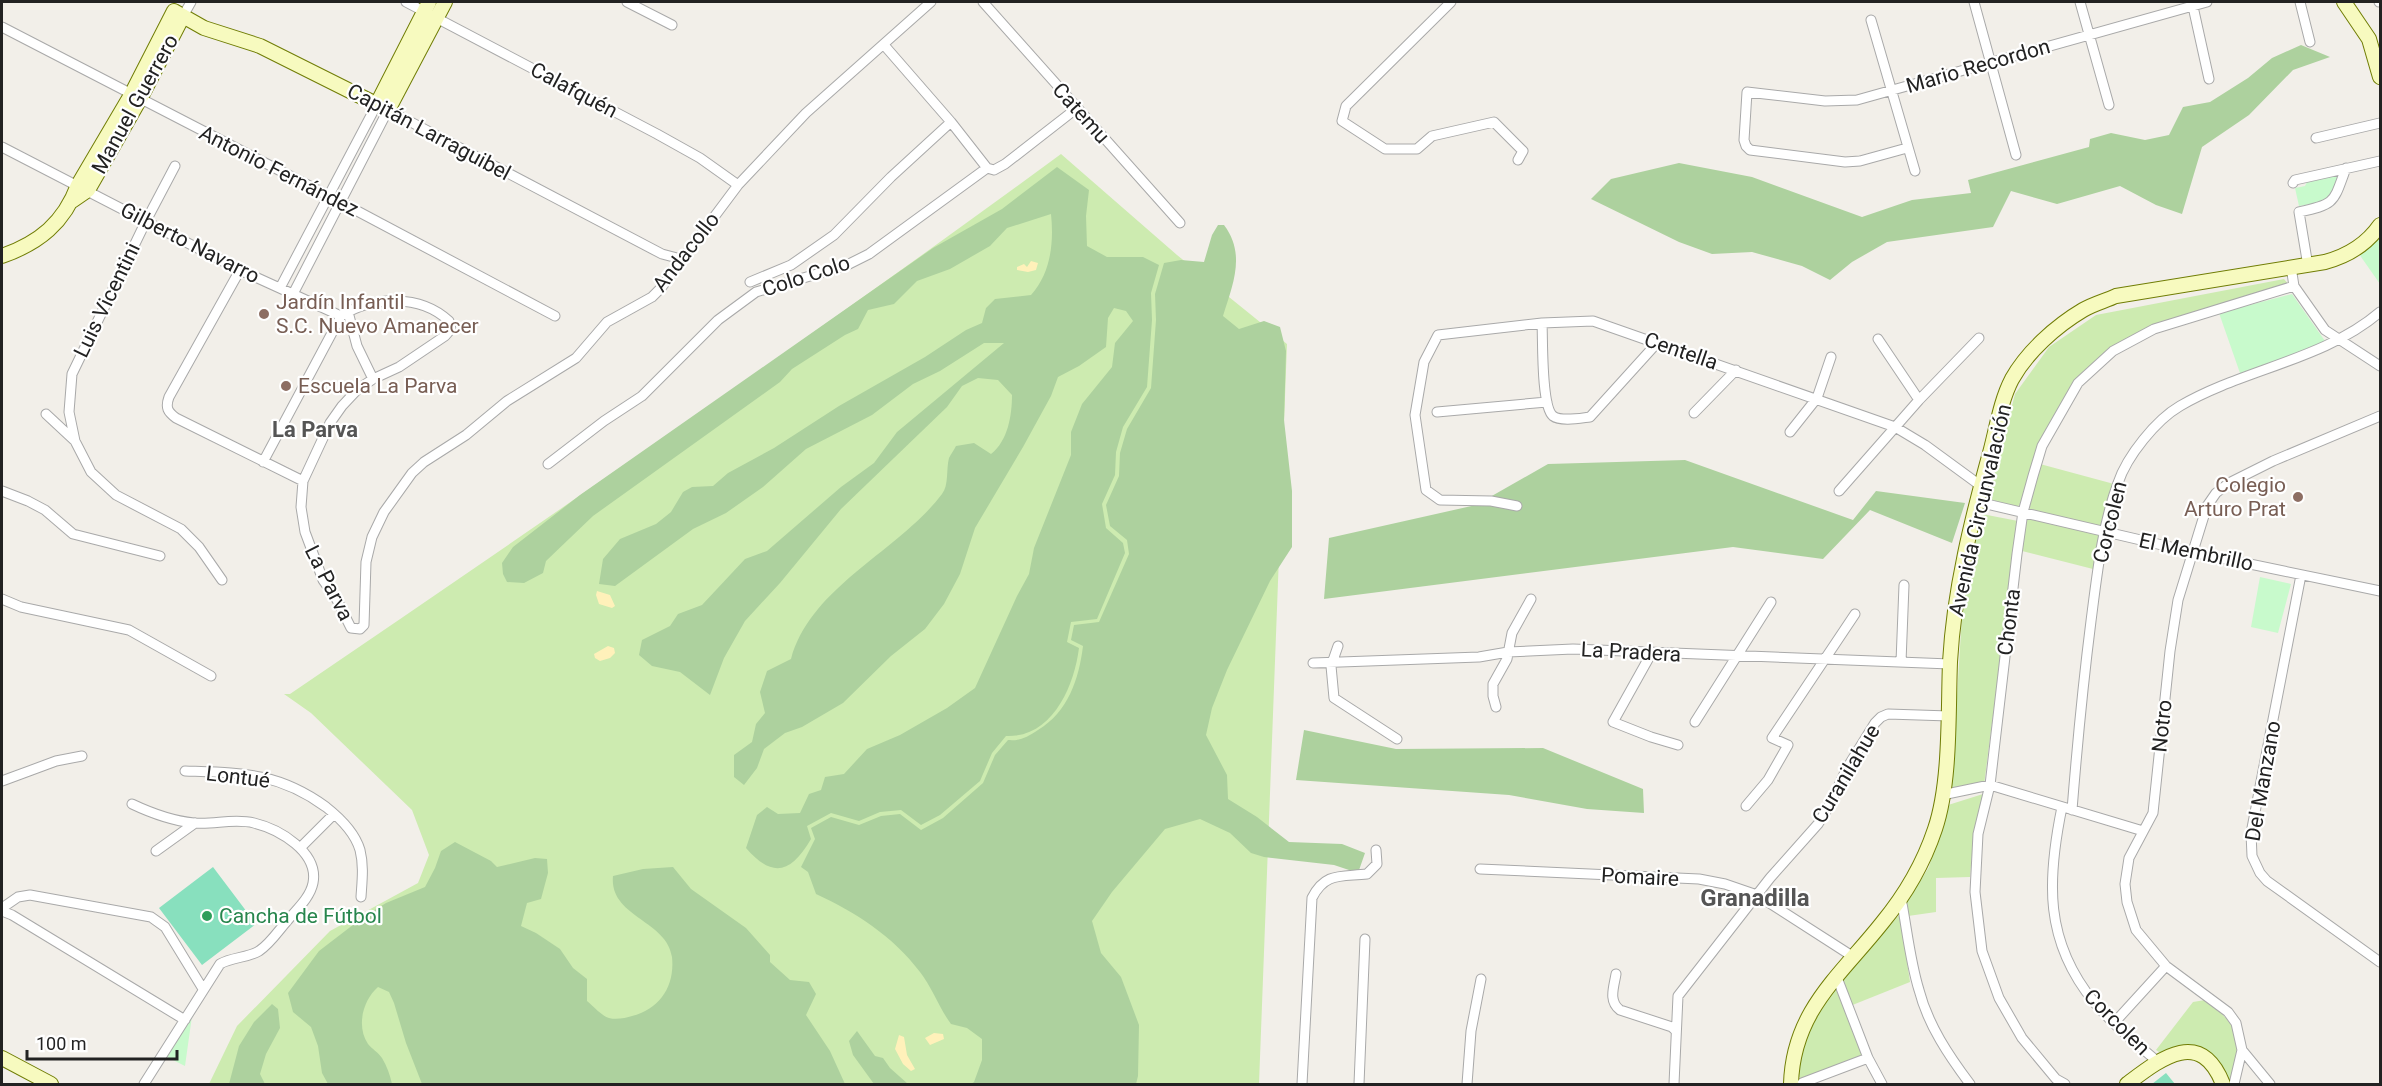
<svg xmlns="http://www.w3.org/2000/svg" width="2382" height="1086" font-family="Roboto,sans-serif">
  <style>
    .grass { fill: #cdebb0 }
    .forest { fill: #add19e }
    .sand { fill: #fff1ba }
    .park { fill: #c8facc }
    .pitch { fill: #88e0be }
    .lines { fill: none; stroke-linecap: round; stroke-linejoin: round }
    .street-casing { stroke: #a9a9a9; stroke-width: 11 }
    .secondary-casing { stroke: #707d05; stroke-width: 16 }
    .street { stroke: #fff; stroke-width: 9 }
    .secondary { stroke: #f7fabf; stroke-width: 14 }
    .education-dot { fill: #8d6e63; stroke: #fff; stroke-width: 2 }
    .leisure-dot { fill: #2e9e5b; stroke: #fff; stroke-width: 2 }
    .labels { text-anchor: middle; stroke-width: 4.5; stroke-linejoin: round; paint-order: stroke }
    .street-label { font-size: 21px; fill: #222; stroke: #fff }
    .education-label { font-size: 21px; fill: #785e54; stroke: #fff; text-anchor: start }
    .leisure-label { font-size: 21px; fill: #27864d; stroke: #fff; text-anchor: start }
    .neighbourhood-label { font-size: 22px; font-weight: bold; fill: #555; stroke: #fff }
    .quarter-label { font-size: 24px; font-weight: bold; fill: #555; stroke: #fff }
  </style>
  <rect width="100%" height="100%" fill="#f2efe9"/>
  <path class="grass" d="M1061 154 1177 255 1287 344 1259 1084H209L237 1026 330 931 418 883 429 855 412 810 311 713 284 694H290C550 517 808 340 1061 154Z
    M2284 279 2289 285 2153 327 2076 383 2040 443 2023 500 2017 508 1988 499 2015 394 2049 347 2096 315Z
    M2040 464 2114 484 2102 526 2030 510 2028 503Z
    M1982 514 2018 521 1984 785 1951 794 1963 599Z
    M2027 517 2102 535 2093 569 2022 551Z
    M1983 794 1974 831 1970 877 1936 878V912L1908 916 1905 908 1907 902 1929 867 1945 806Z
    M1900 914 1910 982 1850 1006 1840 980Z
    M1836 983 1863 1055 1803 1080 1797 1075 1800 1047 1818 1009Z
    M2205 1000C2222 1012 2240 1028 2238 1051 2237 1061 2232 1073 2229 1084L2208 1055 2162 1054 2156 1050 2193 1002Z"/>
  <path class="forest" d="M2301 45 2330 57 2293 70 2249 115 2202 147 2182 214 2156 205 2120 186 2057 204 2011 191 1993 227 1887 242 1852 262 1830 280 1802 266 1752 252 1712 254 1679 242 1591 199 1611 179 1679 163 1752 177 1862 217 1912 200 1971 193 1968 180 2089 147 2090 139 2111 133 2145 140 2169 135 2183 107 2210 102 2248 78 2272 58Z
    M1057 167 1089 190 1086 216 1087 246 1107 257H1143L1159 265 1151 293 1152 320 1147 387 1123 427 1116 452 1115 475 1102 504 1106 528 1123 543 1125 553 1097 619 1071 622 1067 642 1079 648C1074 687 1052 738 1006 736L992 753 980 781 940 815 921 825 901 810 880 812 859 821 831 813 807 826 811 839C791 873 773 879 746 848L757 815 767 807 778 814 800 813 809 794 821 790 825 777 844 774 867 749 900 735 947 708 975 688 1017 596 1029 574 1034 548 1071 455V432L1082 404 1112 367 1115 343 1133 321 1126 311 1114 308 1108 318 1106 347 1079 366 1058 377 1051 396 1023 447 975 528 960 574 944 604 925 629 891 656 843 703 802 727 785 733 764 749 757 768 744 785 734 777V755L752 742 756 724 765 713 760 692 767 671 791 659C811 586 898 552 942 494 949 485 946 469 949 458 951 454 954 450 956 446L974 443 991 454C1008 441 1012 415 1012 395L998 380 978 378 962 386 947 407 841 509 780 583 745 621 724 658 710 695 680 672 652 666 639 655 642 640 670 626 678 614 702 605 745 559 767 551 841 487 874 463 897 432 1004 343H984L940 371 913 384 872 415 806 449 763 487 726 513 693 529 615 586 599 584 603 559 620 539 656 524 671 512 683 492 692 487 713 486 728 473 774 448 839 406 925 357 966 330 982 323 986 308 995 299 1031 295C1051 273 1054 242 1051 214L1007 228 990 246 950 269 917 281 894 304 868 310 858 329 845 335 792 369 780 382 593 516 546 561 543 573 524 583 507 582 503 574 502 563 513 547 580 495 933 248 1002 209Z
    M1218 225H1224C1246 254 1233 284 1223 316L1239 329 1264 321 1280 327 1286 351 1284 420 1292 491V547L1270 581 1227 670 1212 708 1206 735 1227 775 1228 799 1257 817 1289 842 1342 844 1365 853 1358 873 1334 865 1264 857 1251 853 1230 833 1200 819 1165 829 1112 892 1092 921 1101 953 1121 977 1139 1025 1138 1076 1136 1084H971L974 1082 982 1060V1039L967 1028 951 1024C939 1008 932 987 920 972 893 936 855 912 816 894L808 872 801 867 815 839 811 828 831 817 859 825 881 816 900 814 921 830 943 818 983 783 995 755 1008 740C1021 741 1027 737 1038 730 1068 712 1079 679 1083 646L1071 640 1074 625 1099 622 1129 554 1127 540 1110 526 1106 505 1119 476 1120 453 1127 429 1151 388 1156 320 1155 294 1164 263 1181 260 1204 262 1212 235Z
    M1685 460 1853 520 1876 491 1965 503 1952 543 1870 510 1823 559 1733 547 1324 599 1329 538 1476 505 1548 464Z
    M1304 730 1396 749 1543 748 1643 789 1644 813 1587 809 1509 795 1296 780Z
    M455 842 491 861 497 867 535 858 547 859 548 873 541 899 527 903 521 926 536 933 560 949 573 968 587 979V1001C593 1006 602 1016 609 1018 616 1020 626 1018 632 1016 660 1009 675 986 672 957 667 920 609 917 613 876L643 869 673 867 691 889 746 928 770 955V962L790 980 809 982 816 994 806 1015 830 1051 845 1084H422L406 1043 394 1003 389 992 378 987C363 1000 356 1026 368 1044 372 1049 378 1052 382 1058 387 1066 390 1075 392 1084H328L322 1073 318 1046 311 1027 293 1012 288 993 319 951 362 918 386 903 425 887 435 868 441 851Z
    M272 1004 278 1009 280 1028 266 1054 260 1074 265 1084H229L239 1046 254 1022Z
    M857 1031 875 1056 883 1058 890 1068 908 1084H874L853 1055 849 1041Z"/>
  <path class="sand" d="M1031 261 1038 263 1036 270 1028 272 1017 270V267L1024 264 1027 267Z
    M597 591 610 595 615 606 612 608 599 604 596 595Z
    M608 646 614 648 615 653 610 658 600 661 595 658 594 654Z
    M934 1033 943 1034 944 1039 930 1045 925 1038Z
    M899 1035 904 1037 907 1055 915 1069 911 1071 903 1064 895 1049Z"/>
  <path class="park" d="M2340 174 2335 190 2328 201 2299 206 2295 188 2305 186 2307 182Z
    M2380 238V284L2359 254Z
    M2292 294 2325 341 2241 376 2219 313Z
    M2260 577 2291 584 2278 633 2251 627Z
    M190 1015 192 1016 185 1066 167 1057Z"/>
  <path class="pitch" d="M213 867 256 924 202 965 159 908Z
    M2166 1073 2175 1084H2152Z"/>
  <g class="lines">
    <defs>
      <path id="street" d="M406 2 657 134 700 158 738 185
        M627 2 672 25
        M983 2 1180 223
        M1451 2 1346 106 1342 121 1385 149H1417L1432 136 1494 122 1523 151 1518 160
        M1974 2 2016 155
        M2080 2 2109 105
        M2192 2 2209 79
        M2300 2 2310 42
        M2379 2H2380
        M183 16 191 2
        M1871 20 1915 171
        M2 27 329 196 555 316
        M884 45 951 122 987 168
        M2316 138 2380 123
        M2 147 240 270 341 316C373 296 420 294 449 321L451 329 445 336 399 367 373 379 357 390 342 406 330 423 303 481 301 507 305 532 323 580 337 600 351 628 360 629 364 625 366 562 372 537 384 512 412 473 424 462 466 435 507 401 576 358 607 322 652 297 661 288 738 185 806 113 931 2
        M1907 148 1860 161 1845 162 1750 150 1746 146 1744 140 1747 92 1825 101 1857 100 2207 2
        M2293 183 2295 180 2380 161
        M2308 266 2299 212C2336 204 2333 203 2346 168
        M2291 267 2294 286 2325 330 2380 366
        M240 270 169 397C165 408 168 412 176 418L303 481
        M750 282 791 265 834 235 891 177 951 122
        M280 288 377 104
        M293 294 388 110 662 254 681 259
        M348 312 357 346 373 379
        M1542 323C1543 340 1541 406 1553 416 1561 422 1581 418 1590 417L1657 343
        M1878 339 1919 400
        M1437 412 1547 402
        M1694 413 1736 370
        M46 414 75 441 91 472 116 495 181 529 199 547 222 580
        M1790 432 1817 398 1831 357
        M75 441 69 412 72 374 146 221 175 166
        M263 462 341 316
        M548 464 604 421 642 396 718 320 756 292 847 265 869 254 987 168 994 170 1005 164 1077 108
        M2 491 28 501 45 510 73 534 160 556
        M1839 491 1919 400 1979 338
        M1978 502 2192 552 2380 591
        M1517 506 1491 501 1440 500 1426 490 1415 415 1424 362 1438 335 1542 323 1593 321 1895 427 1925 445 1981 486
        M2301 575 2251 833 2252 856 2260 873 2267 881 2380 962
        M2 599 21 607 129 630 211 676
        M1338 646 1331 666 1334 698 1397 739
        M1651 654 1613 722 1651 737 1678 745
        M1901 662 1904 585
        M1313 663 1479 657 1508 652 1573 649 1950 664
        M1496 707 1493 696V684L1507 659 1512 633 1531 599
        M1695 722 1771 602
        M185 771C241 773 278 772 326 807 340 818 355 833 360 850 364 866 362 881 361 897
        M2 781 56 761 82 756
        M1942 795 1990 785 2143 831
        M132 804C151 813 174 821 194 823 214 825 233 818 254 823 279 829 319 852 313 883 310 898 296 910 287 921 279 930 270 944 259 951 247 958 232 957 220 964L144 1084
        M1746 806 1768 780 1788 745 1772 738 1855 614
        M2062 807C2047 880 2044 941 2094 1002 2112 1024 2136 1043 2158 1062
        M2072 810C2077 747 2083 684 2091 621 2097 575 2102 526 2118 483 2127 456 2156 420 2180 406 2243 369 2324 360 2380 312
        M300 848 334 814
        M156 851 195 823
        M1480 869 1699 879 1725 884 1757 895 1852 956
        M1901 898C1907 929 1910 961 1919 990 1928 1025 1949 1056 1970 1084
        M2 908 18 897 30 895 151 917 165 927 203 989
        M2 911 12 915 185 1020
        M1616 974C1614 987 1608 1001 1620 1010L1672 1027 1675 1030
        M1836 975 1868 1058 1882 1084
        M2114 1023 2166 966
        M1802 1083 1868 1058
        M1302 1084 1312 898C1325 872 1341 877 1367 874L1377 864 1376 850
        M1359 1084 1365 939
        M1467 1084 1471 1031 1481 979
        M1674 1084 1678 996 1770 878 1818 824 1828 808 1847 768 1875 723 1881 717 1888 714 1949 716
        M2065 1084 2056 1079 2022 1038 1999 998 1982 951 1975 892 1978 834 1990 785 2017 554 2023 512 2033 476 2042 446 2078 383 2113 351 2154 329 2294 286
        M2234 1084 2242 1050
        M2270 1084 2242 1050 2236 1023 2228 1012 2166 966 2136 930 2127 902 2125 884 2129 858 2153 813 2170 651 2178 600 2207 506 2216 493 2229 483 2273 461 2380 416"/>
      <path id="secondary" d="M2344 2 2369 39 2380 77
        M377 104 429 2
        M72 201 88 190 140 99 183 16
        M2 256C39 243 64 223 78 185L131 95 174 11 204 28 260 46 388 110 445 2
        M2 1058 51 1084
        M1791 1084C1793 1011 1840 976 1882 923 1906 894 1923 865 1935 829 1951 782 1948 712 1950 662 1954 590 1972 518 1991 449 1997 426 2001 400 2012 379 2027 352 2056 326 2083 310 2093 304 2105 301 2116 296L2325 262C2347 256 2367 244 2380 225
        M2127 1084C2159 1060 2200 1026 2223 1084"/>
    </defs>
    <use href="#street" class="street-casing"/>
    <use href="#secondary" class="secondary-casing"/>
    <use href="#street" class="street"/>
    <use href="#secondary" class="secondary"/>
  </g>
  <g class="education-dot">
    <circle cx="264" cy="314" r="6"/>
    <circle cx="286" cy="386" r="6"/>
    <circle cx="2298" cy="497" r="6"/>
  </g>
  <circle class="leisure-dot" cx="207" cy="916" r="6"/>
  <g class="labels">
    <g class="street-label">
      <text transform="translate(1978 66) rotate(-16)" y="7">Mario Recordon</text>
      <text transform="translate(574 90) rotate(28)" y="7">Calafquén</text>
      <text transform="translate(135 104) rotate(-61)" y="7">Manuel Guerrero</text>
      <text transform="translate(1081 113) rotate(48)" y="7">Catemu</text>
      <text transform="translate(429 132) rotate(28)" y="7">Capitán Larraguibel</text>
      <text transform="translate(279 171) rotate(27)" y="7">Antonio Fernández</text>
      <text transform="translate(190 243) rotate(27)" y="7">Gilberto Navarro</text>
      <text transform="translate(686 252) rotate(-52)" y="7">Andacollo</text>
      <text transform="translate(806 276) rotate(-18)" y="7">Colo Colo</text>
      <text transform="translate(107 300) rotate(-64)" y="7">Luis Vicentini</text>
      <text transform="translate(1681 351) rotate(19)" y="7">Centella</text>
      <text transform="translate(1980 510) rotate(-77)" y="7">Avenida Circunvalación</text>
      <text transform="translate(2110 522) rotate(-76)" y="7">Corcolen</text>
      <text transform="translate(2196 552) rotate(12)" y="7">El Membrillo</text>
      <text transform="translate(329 583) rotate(63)" y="7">La Parva</text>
      <text transform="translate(2009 622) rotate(-83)" y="7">Chonta</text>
      <text transform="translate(1631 652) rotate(3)" y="7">La Pradera</text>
      <text transform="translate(2162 726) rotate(-84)" y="7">Notro</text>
      <text transform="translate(1846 774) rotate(-59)" y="7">Curanilahue</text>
      <text transform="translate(238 777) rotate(7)" y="7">Lontué</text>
      <text transform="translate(2263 781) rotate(-80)" y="7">Del Manzano</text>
      <text transform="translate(1640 877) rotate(3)" y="7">Pomaire</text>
      <text transform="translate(2117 1022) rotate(45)" y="7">Corcolen</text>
    </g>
    <g class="education-label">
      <text x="276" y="309">Jardín Infantil<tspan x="276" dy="24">S.C. Nuevo Amanecer</tspan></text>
      <text x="298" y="393">Escuela La Parva</text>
      <text x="2286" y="492" text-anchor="end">Colegio<tspan x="2286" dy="24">Arturo Prat</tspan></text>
    </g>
    <g class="leisure-label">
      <text x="219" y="923">Cancha de Fútbol</text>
    </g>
    <g class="neighbourhood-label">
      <text x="315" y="437">La Parva</text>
    </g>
    <g class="quarter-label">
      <text x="1755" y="906">Granadilla</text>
    </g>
  </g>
  <rect width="2382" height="1086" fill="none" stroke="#222222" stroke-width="6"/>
  <path d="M27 1050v9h150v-9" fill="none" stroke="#222222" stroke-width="3"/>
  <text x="36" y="1050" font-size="18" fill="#222222" stroke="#ffffff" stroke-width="4.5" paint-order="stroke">100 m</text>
</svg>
